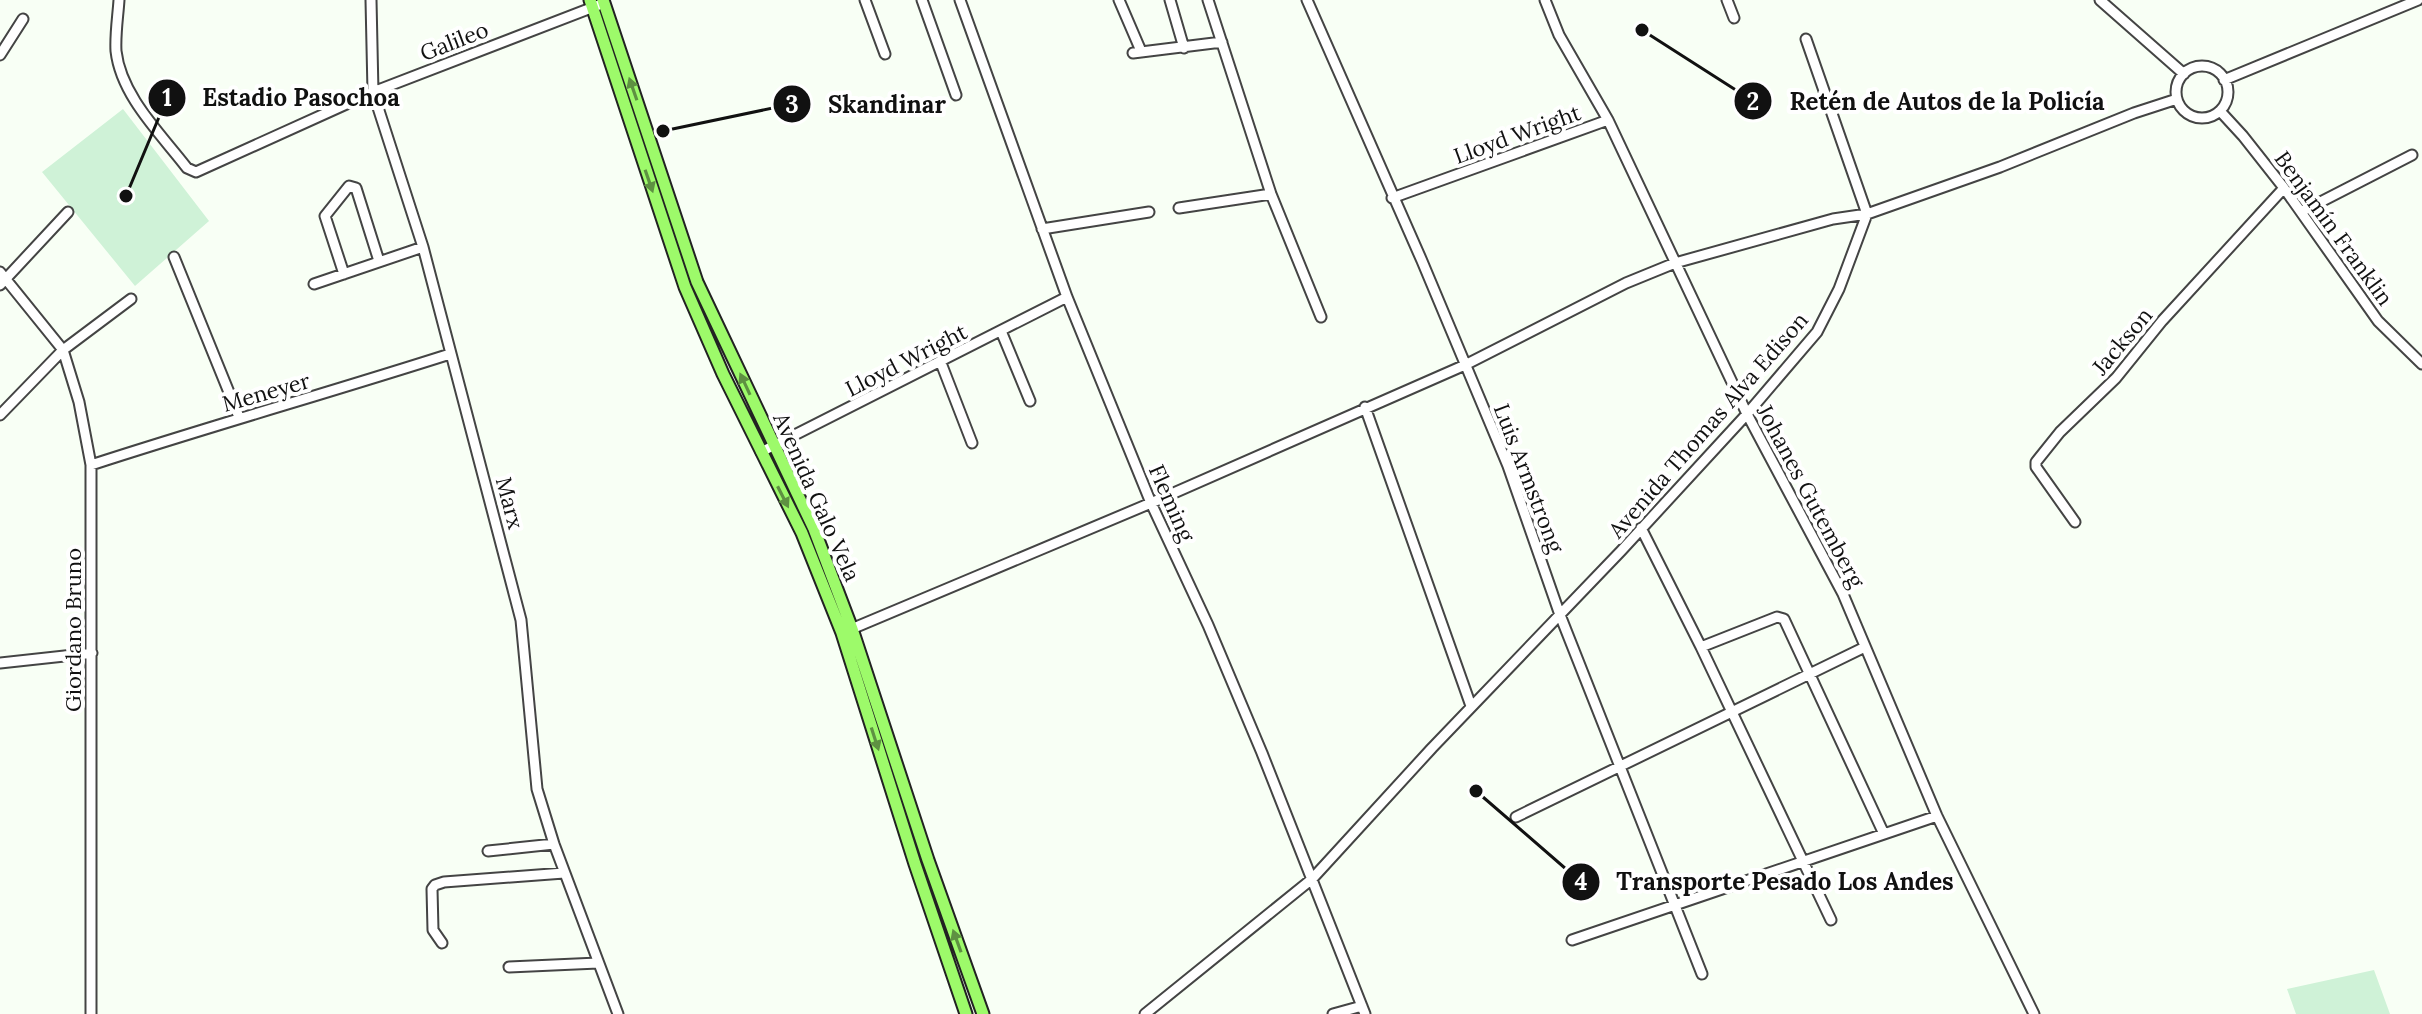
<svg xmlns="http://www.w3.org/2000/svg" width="2422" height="1014" font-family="Lora,serif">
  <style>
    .pitch { fill: #cff2d7 }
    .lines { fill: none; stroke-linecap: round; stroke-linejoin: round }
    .minor-casing { stroke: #444; stroke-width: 13 }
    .major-casing { stroke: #222; stroke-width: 15 }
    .minor { stroke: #fff; stroke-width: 9 }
    .major { stroke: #9dfa6a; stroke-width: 11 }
    .oneway { fill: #5e9142 }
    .labels { text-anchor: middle; stroke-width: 8; stroke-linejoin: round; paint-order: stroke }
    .street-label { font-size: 22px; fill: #111; stroke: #fff }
    .leader { fill: none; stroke: #111; stroke-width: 3 }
    .callout-dot { fill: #111; stroke: #fff; stroke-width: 3 }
    .mark-label { font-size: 24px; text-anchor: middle; font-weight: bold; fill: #fff }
    .callout-label { font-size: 24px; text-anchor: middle; font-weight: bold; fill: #111; stroke: #fff; stroke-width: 8; stroke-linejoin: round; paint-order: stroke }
  </style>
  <rect width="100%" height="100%" fill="#f8fff5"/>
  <path class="pitch" d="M123 109 209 221 135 286 42 172Z
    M2374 970 2390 1014H2296L2287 989Z"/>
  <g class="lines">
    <defs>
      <path id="minor" d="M119 0C118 16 115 34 116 51 121 96 161 134 187 168L196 172 373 92 604 3
        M371 0 373 92 423 247 521 620 537 789 554 844 618 1014
        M865 0 885 54
        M922 0 956 95
        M960 0 1067 297 1151 503 1208 625 1262 753 1365 1014
        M1119 0 1141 51
        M1170 0 1184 48
        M1208 0 1271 194 1321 317
        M1307 0 1422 261 1508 466 1560 615 1702 974
        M1545 0 1559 35 1608 120 1747 414 1843 594 1937 816 2034 1014
        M1727 0 1734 18
        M2100 0 2184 74
        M1133 53 1222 42
        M0 55 23 19
        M2176 92a26 26 0 1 1 52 0a26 26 0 1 1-52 0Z
        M2224 80 2418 0
        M2220 111 2243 136 2284 188 2378 321 2422 364
        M1392 198 1608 120
        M1179 208 1271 194
        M2301 212 2412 155
        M1042 229 1149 212
        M174 257 239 417
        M0 272 63 350 79 402 91 465V1014
        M344 274 325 216 349 186 356 188 379 261
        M314 284 423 247
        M0 285 68 212
        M1001 331 1030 401
        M941 363 972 443
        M1365 407 1471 706
        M0 415 63 350 131 299
        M761 452 1067 297
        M91 465C211 426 331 392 450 354
        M2075 522 2036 467V462L2060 432 2116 378 2162 321 2284 188
        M1641 528 1701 647 1831 920
        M849 630 1151 503 1465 365 1626 283 1675 263 1833 219 1867 214 1806 39
        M1701 647 1777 617 1784 619 1884 834
        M0 663 92 653
        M1516 817 1865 647
        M488 851 554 844
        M1572 940 1937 816
        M442 943 433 930 432 889 435 885 444 882 564 873
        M509 967 598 963
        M1145 1014 1312 879 1432 748 1621 551 1747 414 1817 332 1839 289 1867 214 2000 167 2134 113 2177 99
        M1333 1014 1362 1006"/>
      <path id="major" d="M590 0 685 287 723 374 802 533 842 633 915 864 966 1014
        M603 0 697 282 814 529 852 629 928 860 983 1014"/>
    </defs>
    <use href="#minor" class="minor-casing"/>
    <use href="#major" class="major-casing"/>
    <use href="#minor" class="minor"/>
    <use href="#major" class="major"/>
  </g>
  <defs><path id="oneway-solid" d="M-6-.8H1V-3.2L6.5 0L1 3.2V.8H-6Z" transform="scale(2)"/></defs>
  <g class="oneway">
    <use href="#oneway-solid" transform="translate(633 89) rotate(-109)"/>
    <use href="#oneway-solid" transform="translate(649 181) rotate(71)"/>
    <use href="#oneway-solid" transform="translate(745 384) rotate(-115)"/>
    <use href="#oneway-solid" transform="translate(783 497) rotate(63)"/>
    <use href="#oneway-solid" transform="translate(875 739) rotate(72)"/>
    <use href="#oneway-solid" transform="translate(957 941) rotate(-110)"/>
  </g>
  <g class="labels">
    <g class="street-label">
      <text transform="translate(454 41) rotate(-21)" y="8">Galileo</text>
      <text transform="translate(1517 134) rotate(-20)" y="8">Lloyd Wright</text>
      <text transform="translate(2334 228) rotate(54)" y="8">Benjamín Franklin</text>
      <text transform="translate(2122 341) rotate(-50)" y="8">Jackson</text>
      <text transform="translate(906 360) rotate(-27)" y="8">Lloyd Wright</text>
      <text transform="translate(266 392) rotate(-16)" y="8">Meneyer</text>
      <text transform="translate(1708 425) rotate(-49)" y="8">Avenida Thomas Alva Edison</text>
      <text transform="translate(1529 478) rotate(69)" y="8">Luis Armstrong</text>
      <text transform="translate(1811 496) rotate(62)" y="8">Johanes Gutemberg</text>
      <text transform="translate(817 497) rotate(66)" y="8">Avenida Galo Vela</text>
      <text transform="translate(510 503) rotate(75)" y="8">Marx</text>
      <text transform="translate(1172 503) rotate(66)" y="8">Fleming</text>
      <text transform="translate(73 630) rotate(-90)" y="8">Giordano Bruno</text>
    </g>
  </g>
  <path class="leader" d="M126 196L167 98M1642 30L1753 101M663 131L792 104M1476 791L1581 882"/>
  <g class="callout-dot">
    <circle cx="126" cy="196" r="8"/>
    <circle cx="1642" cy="30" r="8"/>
    <circle cx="663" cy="131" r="8"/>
    <circle cx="1476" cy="791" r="8"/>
    <circle cx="167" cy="98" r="20"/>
    <circle cx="1753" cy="101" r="20"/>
    <circle cx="792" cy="104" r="20"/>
    <circle cx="1581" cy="882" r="20"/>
  </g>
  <g class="mark-label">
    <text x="167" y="106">1</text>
    <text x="1753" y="110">2</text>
    <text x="792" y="113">3</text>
    <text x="1581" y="890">4</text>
  </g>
  <g class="callout-label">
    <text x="301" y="106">Estadio Pasochoa</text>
    <text x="1947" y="110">Retén de Autos de la Policía</text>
    <text x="887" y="113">Skandinar</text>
    <text x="1785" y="890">Transporte Pesado Los Andes</text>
  </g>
</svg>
